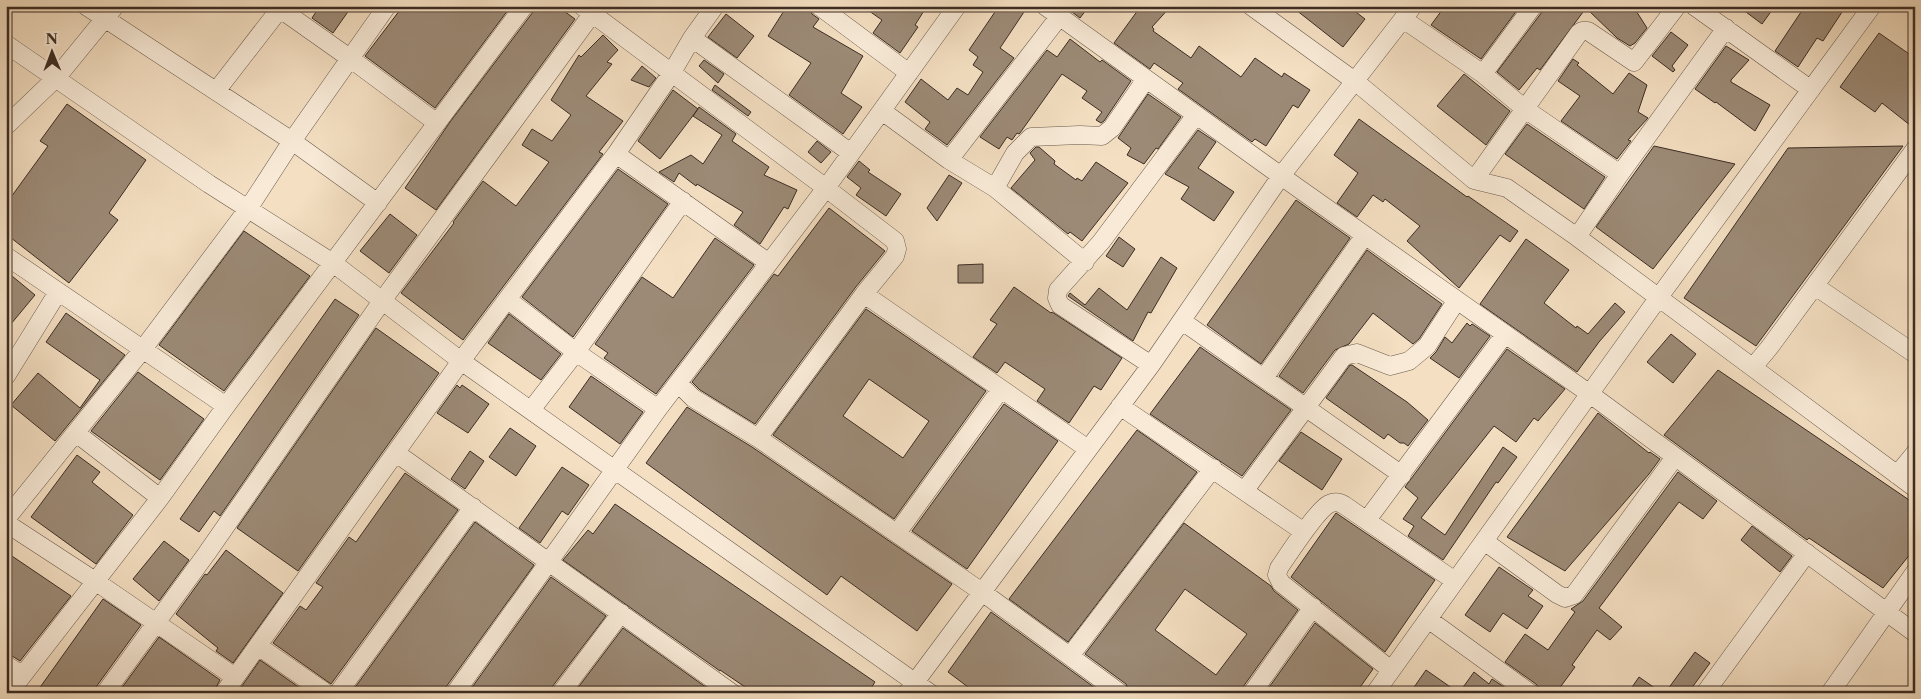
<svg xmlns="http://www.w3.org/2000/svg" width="1921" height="699" font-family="'Libre Caslon Text',serif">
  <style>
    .building { fill: #9c8a76; stroke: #3c2d24; fill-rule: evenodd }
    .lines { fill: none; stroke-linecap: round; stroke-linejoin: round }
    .minor-casing { stroke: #6a5a4c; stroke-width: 19 }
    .minor { stroke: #f8ead7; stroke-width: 18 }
  </style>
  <rect width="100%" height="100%" fill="#f4dfc2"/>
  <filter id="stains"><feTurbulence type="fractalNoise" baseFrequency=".004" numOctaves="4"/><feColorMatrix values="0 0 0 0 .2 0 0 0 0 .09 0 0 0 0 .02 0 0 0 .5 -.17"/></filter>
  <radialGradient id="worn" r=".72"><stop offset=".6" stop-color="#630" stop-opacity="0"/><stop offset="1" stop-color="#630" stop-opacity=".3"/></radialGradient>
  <path class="building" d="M320 6H352L333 33 312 18Z
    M403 6H511L435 108 365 56Z
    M534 6H557L575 19 436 210 405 188 450 122 533 12Z
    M787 6H809L812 14 819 19 813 27 863 56 841 93 862 107 843 134 789 95 811 63 768 36Z
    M862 6H927L915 25 918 27 900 53 873 33 882 20Z
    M999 6H1028L1000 48 1014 58 947 145 925 129 930 122 905 102 921 79 948 100 957 88 968 95 983 72 973 65 978 57 969 50Z
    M1064 6H1089L1080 18Z
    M1141 6H1171L1152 27 1154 29 1153 31 1191 58 1199 46 1241 77 1255 58 1282 77 1284 73 1310 90 1298 108 1293 105 1266 146 1255 139 1252 142 1178 89 1183 83 1154 63 1150 69 1114 43Z
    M1291 6H1348L1365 19 1343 47Z
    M1445 6H1520L1481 59 1431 25Z
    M1543 6H1633L1647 28 1635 43 1630 46 1617 38 1586 8 1540 70 1537 68 1519 90 1497 72 1542 12Z
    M1738 6H1775L1762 24Z
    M1805 6H1846L1823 41 1817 38 1798 67 1775 51Z
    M726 14 754 36 737 58 708 37Z
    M1671 32 1688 45 1672 66 1675 70 1673 72 1652 56Z
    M1879 33 1915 58V129L1882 103 1875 112 1840 87Z
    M603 35 618 50 607 62 612 64 586 96 623 121 599 152 603 154 463 340 401 293 454 223 453 222 483 181 516 206 549 162 522 145 532 129 552 141 571 115 551 100 579 55 581 57Z
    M1070 39 1100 62 1102 60 1131 81 1104 121 1101 123 1096 120 1102 112 1082 98 1087 91 1062 74 1020 133 1019 134 1017 133 1012 140 1007 137 999 149 980 137 1047 50 1057 57Z
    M1726 46 1749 60 1731 80V82L1770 105 1755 131 1716 102 1715 103 1695 89Z
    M1573 59 1579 63 1577 65 1613 94 1629 73 1647 85 1638 112 1648 118 1628 140 1631 141 1617 159 1561 121 1580 96 1558 81Z
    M704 60 724 74 718 83 699 66Z
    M642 66 656 78 649 87 631 80Z
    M1464 74 1510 111 1486 145 1437 106Z
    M715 85 751 112 748 116 712 90Z
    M673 90 698 109 660 159 638 141Z
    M1148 94 1181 117 1158 149 1156 148 1144 164 1127 155 1131 148 1118 138Z
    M67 104 146 160 109 213 118 220 69 283 6 234V204L48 146 40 141Z
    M699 107 736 134 732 141 769 167 764 175 797 190 788 209 784 207 760 244 734 225 743 212 697 184 696 186 679 173 674 182 659 172 691 155 703 164 722 135 693 116Z
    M1359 119 1467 197 1468 196 1518 231 1510 242 1500 235 1459 288 1407 241 1420 226 1385 199 1383 202 1373 195 1357 217 1337 203 1358 173 1334 155Z
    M1527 124 1605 177 1584 209 1505 154Z
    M1198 130 1216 142 1198 168 1234 192 1214 221 1181 199 1189 187 1165 174Z
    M817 141 831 152 821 163 808 152Z
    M1654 146 1735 164 1653 269 1596 227Z
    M1903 146 1756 346 1684 298 1788 148Z
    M1036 147H1039L1055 161 1054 164 1076 180 1077 178 1082 181 1096 162 1128 183 1082 241 1070 232 1068 234 1011 188 1035 160 1030 153Z
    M859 161 870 170 868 172 901 194 886 216 856 195 861 188 847 177Z
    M618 169 668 204 573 337 522 297Z
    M949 175 962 183 937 221 927 208Z
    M1296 200 1350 238 1261 364 1207 325Z
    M829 208 885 251 855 288 755 424 700 390 692 382 774 274 778 276Z
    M390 214 417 235 389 273 360 251Z
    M244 231 310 276 224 391 159 345Z
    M1119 237 1135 249 1123 267 1106 256Z
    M715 238 754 265 656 394 604 358 608 353 595 344 642 277 673 298Z
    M1526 239 1569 270 1544 303 1576 328 1577 326 1588 334 1615 303 1625 312 1599 342 1577 372 1480 304Z
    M1367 250 1442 304 1419 339 1413 344 1373 313 1349 344 1335 350 1303 393 1279 376Z
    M1161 257 1177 268 1151 313 1148 312 1133 341 1068 296 1070 293 1085 305 1099 288 1127 310Z
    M983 264V283H958V265Z
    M6 271 35 295 6 330Z
    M1014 287 1051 313 1052 312 1122 358 1101 390 1094 386 1069 423 1037 401 1045 389 1005 362 997 373 973 357 997 324 990 320Z
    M335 299 359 315 220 516 214 511 199 532 180 519Z
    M866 309 986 391 894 519 773 435ZM869 379 929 421 903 458 843 416Z
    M66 313 125 355 55 441 11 405 38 373 80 408 100 380 46 342Z
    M509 314 561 354 541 380 488 343Z
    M1467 323 1470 326 1472 324 1490 336 1459 378 1430 358 1436 352 1445 337 1452 343Z
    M376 328 439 373 298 571 237 528Z
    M1671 334 1696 354 1673 383 1647 362Z
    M1200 347 1291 410 1242 476 1150 414Z
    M1507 349 1565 389 1538 421 1534 418 1516 442 1494 426 1421 518 1445 535 1503 447 1517 457 1498 483 1496 482 1443 560 1408 536 1414 526 1403 519 1418 498 1405 487Z
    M1350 365H1352L1407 402 1428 420 1408 446 1404 443H1400L1388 434 1384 439 1326 398Z
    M1718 370 1915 504V548L1883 588 1809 538 1807 540 1664 435Z
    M138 372 204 419 160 480 91 431Z
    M591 376 643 412 620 444 569 407Z
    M457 385 460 388 462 385 489 404 468 433 437 413Z
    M1004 404 1058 441 967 569 912 531Z
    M687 407 752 447 952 584 917 631 841 576 827 595 646 463Z
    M1598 413 1649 453 1650 452 1660 459 1649 474 1565 571 1507 537Z
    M510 428 536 446 516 476 489 457Z
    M1137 430 1197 472 1068 642 1009 599Z
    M1301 432 1342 459 1322 490 1279 461Z
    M470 451 484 461 465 489 451 479Z
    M77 455 100 472 92 482 133 515 96 564 31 517Z
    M562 467 589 485 568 515 562 511 540 543 519 528Z
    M1678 472 1717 501 1703 519 1679 502 1599 608 1622 627 1610 640 1597 630 1572 665 1575 667 1556 693H1543L1536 684 1505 662 1525 634 1548 650 1575 612 1571 609 1583 601Z
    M405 473 458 510 331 684 273 643 300 606 306 610 323 587 316 583 349 537 356 542Z
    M615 504 875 682 868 693H754L720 670V671L563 560 588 530 593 534Z
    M1336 513 1435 580 1385 652 1291 577Z
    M475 522 534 565 446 687 444 693H351Z
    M1184 523 1271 586 1274 591 1298 610 1243 687 1241 693H1130L1126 684 1085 654ZM1185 589 1247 634 1216 675 1155 630Z
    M1752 526 1792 556 1780 572 1741 540Z
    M164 541 189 560 159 601 133 579Z
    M226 550 283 593 233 663 216 651 218 648 176 614 205 574 207 575Z
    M6 552 71 596 20 661 6 652Z
    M1499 567 1533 590 1528 596 1543 606 1527 629 1503 613 1490 632 1465 615Z
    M551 577 606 616 552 687 551 693H468Z
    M103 599 141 625 96 687 95 693H36Z
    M991 612 1102 693H976L948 672Z
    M1315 623 1373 669 1356 693H1265Z
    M623 628 707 688 704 693H574Z
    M159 637 220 680 213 693H118Z
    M1695 652 1710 663 1688 693H1665Z
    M260 660 307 693H237Z
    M1426 670 1459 693 1474 672 1489 684 1492 679 1504 687 1501 693H1410Z
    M1639 677 1662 693H1628Z"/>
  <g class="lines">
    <defs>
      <path id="minor" d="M86 6 292 141 378 203
        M276 6 351 59 437 123
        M582 6 826 188 895 241 897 249 895 256 864 294 758 438
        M819 6 909 73
        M1045 6 1281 176 1590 394 1915 633
        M1251 6 1356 82 1474 180 1507 188 1577 237 1915 488
        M1694 6 1810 89
        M1403 19 1483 74 1525 109 1620 174
        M692 38 851 153
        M6 44 209 184 333 263 461 361 930 693
        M1483 74 1533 6
        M217 90 282 6
        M882 111 949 160 995 188 1085 262
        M6 126 57 77 115 6
        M616 154 769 263
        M949 160 1059 17
        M1474 180 1579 33 1582 31H1588L1634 62 1677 6
        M995 188 1015 153 1031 137 1080 135 1102 136 1112 128 1146 79
        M1577 237 1620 174 1726 28
        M6 256 226 406
        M1815 286 1915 354
        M864 294 1088 449
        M508 300 576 352 658 409
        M1182 321 1402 475
        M1151 365 1060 305 1057 298 1058 290 1101 242 1196 115
        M1753 367 1769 348 1915 149
        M6 376 58 292
        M1264 378 1365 235
        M678 383 693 398 758 438 982 592 1120 693
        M1120 406 1304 532
        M531 410 576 352 683 201
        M76 433 160 498
        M396 453 732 693
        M1897 475 1915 453
        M1245 490 1344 356 1357 353 1390 366 1409 361 1427 346 1457 300
        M6 519 143 349 248 209 292 141 387 6
        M1367 520 1505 334
        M6 523 95 581 235 677
        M897 533 1001 389
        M1484 541 1557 594 1565 598 1574 595 1675 457
        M1428 619 1530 693
        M258 646 326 693
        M1070 656 1213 468
        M6 665 22 675
        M1391 670 1281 583 1277 575 1279 568C1288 555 1317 510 1329 504 1335 501 1339 502 1344 505L1455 581
        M9 693 160 498 226 406 524 6
        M105 693 207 553 382 301 592 14
        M224 693 461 361 616 154 671 74 692 38 715 6
        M338 693 473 507
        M455 693 658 409 826 188 957 6
        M561 693 621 613
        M907 693 1151 365 1281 176 1413 6
        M1252 693 1313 607
        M1375 693 1659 297 1872 6
        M1705 693 1807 553
        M1830 693 1915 572"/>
    </defs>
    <use href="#minor" class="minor-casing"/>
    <use href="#minor" class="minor"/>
  </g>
  <rect width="1921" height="699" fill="none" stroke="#f4dfc2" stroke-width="25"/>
  <rect x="8" y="8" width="1906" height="684" fill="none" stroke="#3c2d24" stroke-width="2.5"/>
  <rect x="12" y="12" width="1896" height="674" fill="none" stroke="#3c2d24"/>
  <g transform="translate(52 52) rotate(359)" stroke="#f8ead7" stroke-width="4" paint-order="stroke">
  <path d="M0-4L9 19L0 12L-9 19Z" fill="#3c2d24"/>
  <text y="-8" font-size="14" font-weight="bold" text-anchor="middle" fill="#3c2d24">N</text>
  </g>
  <rect width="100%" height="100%" filter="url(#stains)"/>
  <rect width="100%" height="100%" fill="url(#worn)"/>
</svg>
